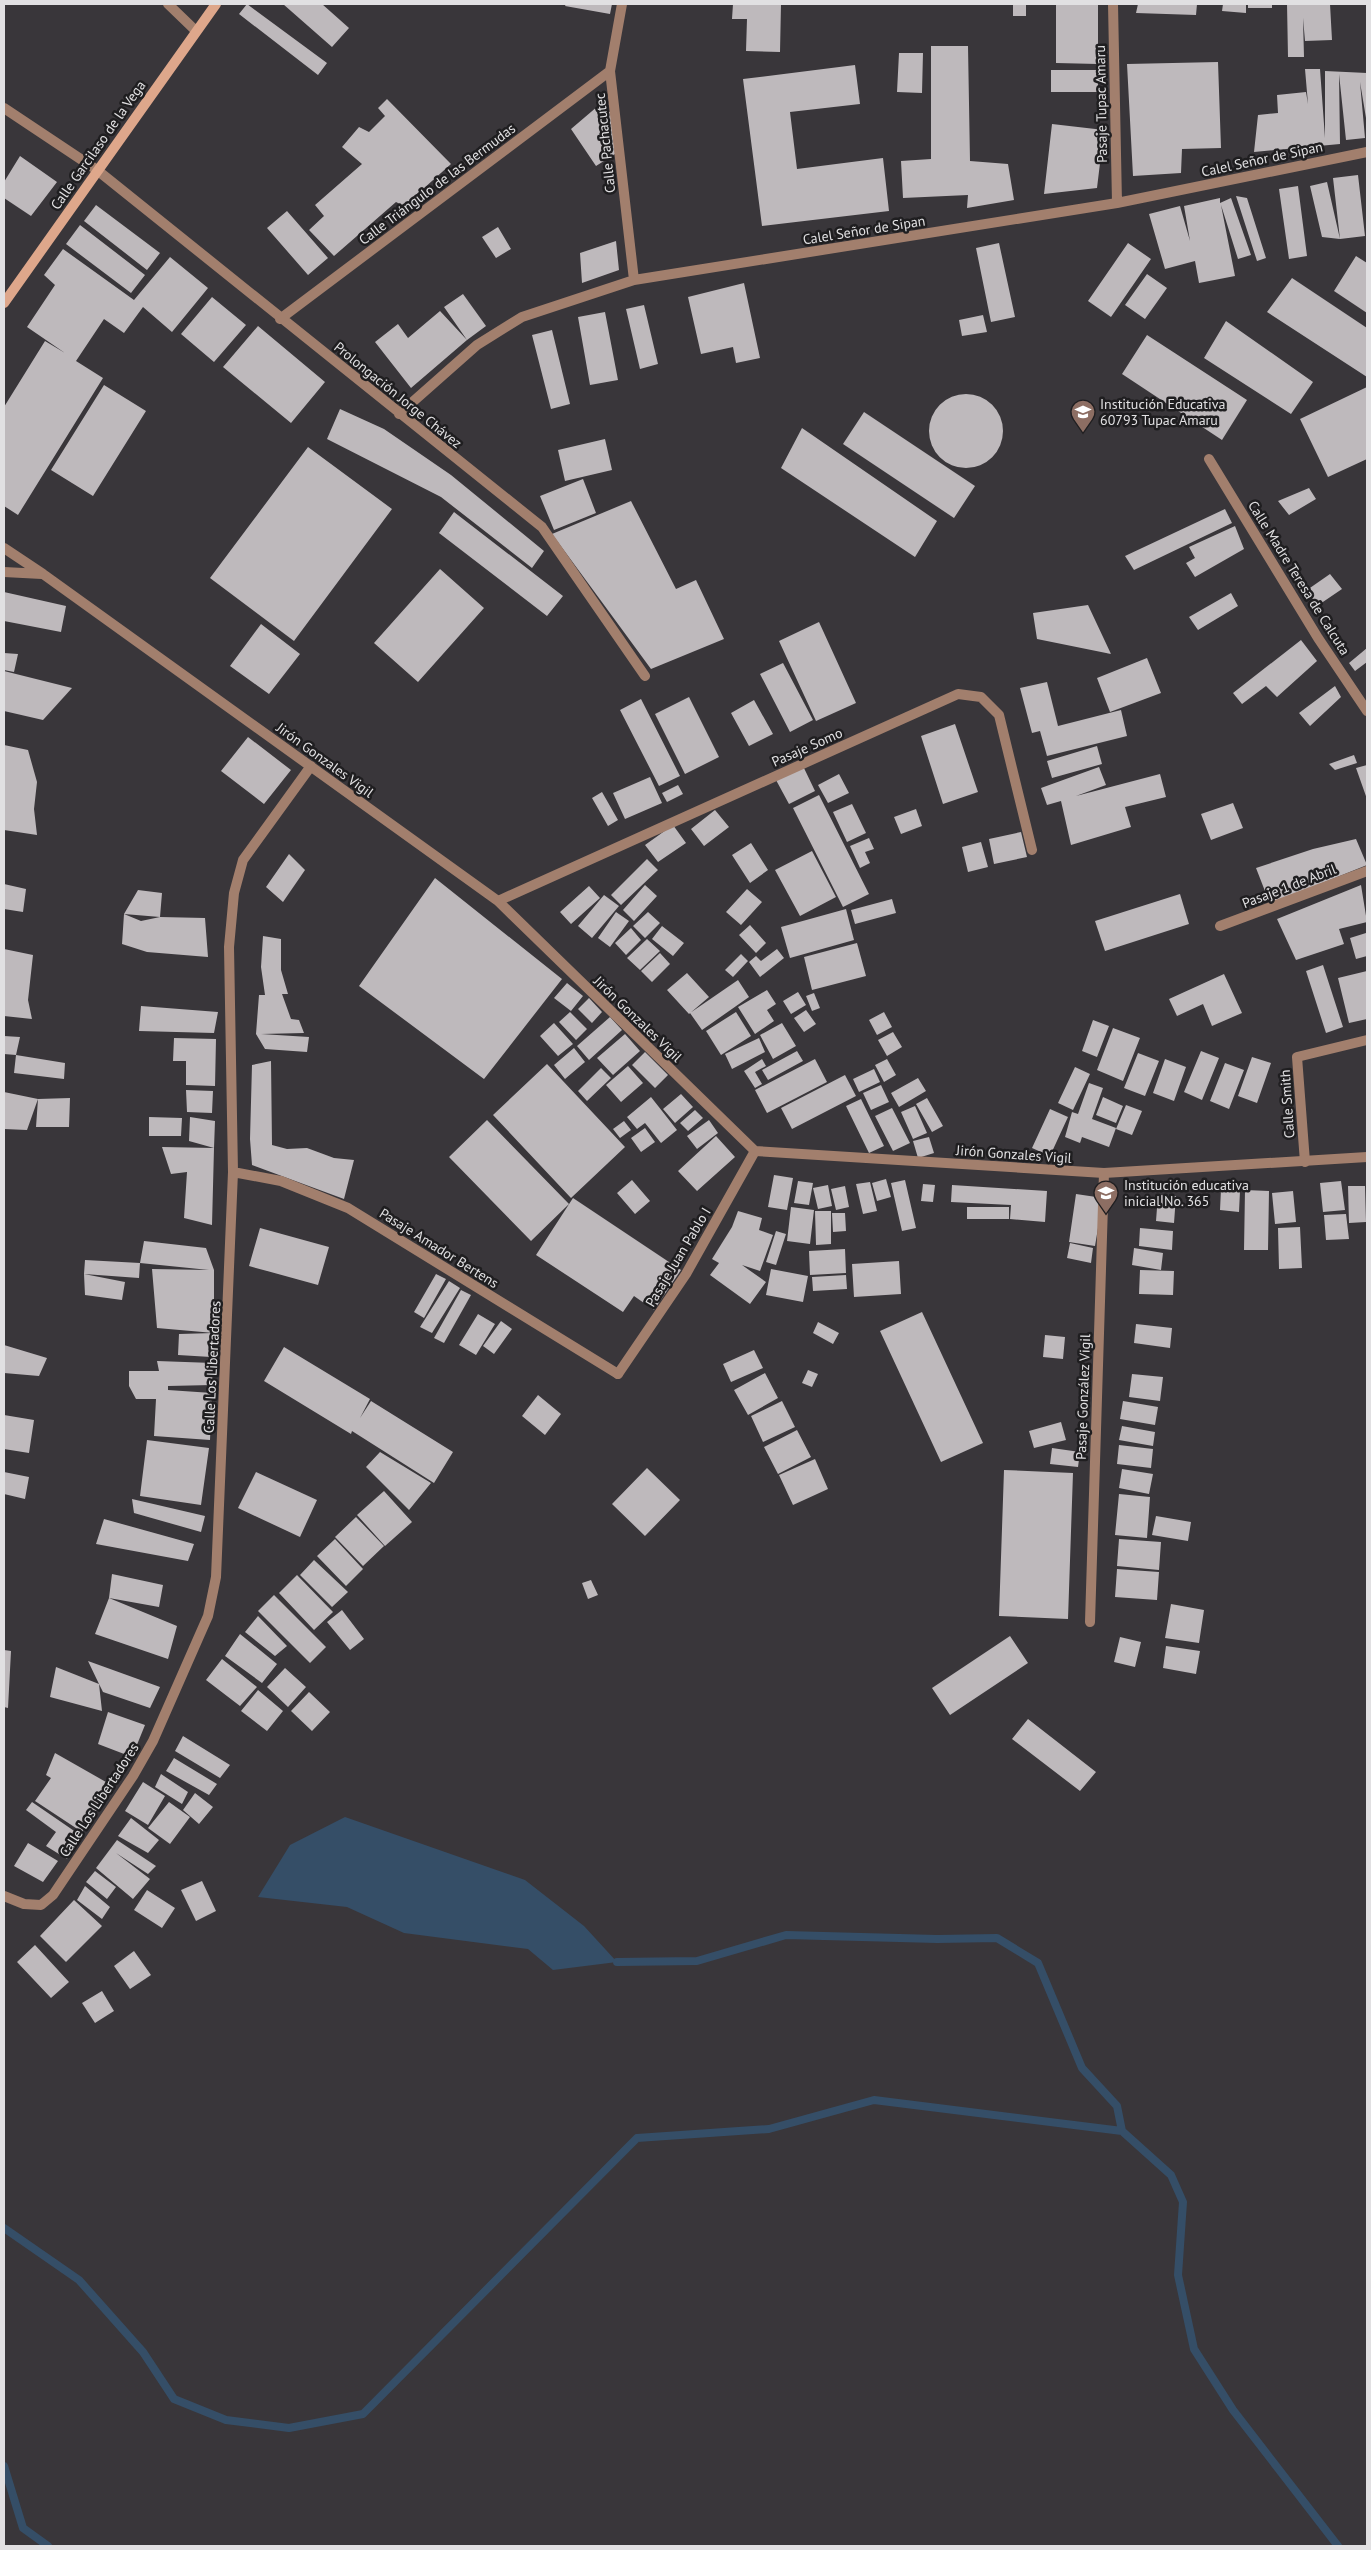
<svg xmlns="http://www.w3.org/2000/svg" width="1371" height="2550" font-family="'PT Sans',sans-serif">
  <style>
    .water { fill: #354e67 }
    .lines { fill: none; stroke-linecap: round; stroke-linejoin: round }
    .stream { stroke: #354e67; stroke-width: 8 }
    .building { fill: #beb9bc }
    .lane { stroke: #a27f6d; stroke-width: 10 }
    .street { stroke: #a27f6d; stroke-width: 10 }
    .secondary { stroke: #dea78b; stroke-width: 10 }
    .labels { text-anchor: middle; stroke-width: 5; stroke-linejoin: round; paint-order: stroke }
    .street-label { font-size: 14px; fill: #e1e0e2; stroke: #1f1e20 }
    .poi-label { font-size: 14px; fill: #e1e0e2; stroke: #1f1e20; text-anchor: start }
  </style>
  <rect width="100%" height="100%" fill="#39363a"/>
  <path class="water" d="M345 1817 525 1880 584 1926 617 1962 553 1970 528 1949 404 1933 347 1907 258 1897 290 1845Z"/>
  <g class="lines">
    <path class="stream" d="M617 1962 697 1961 786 1935 937 1939 997 1938 1038 1963 1082 2068 1117 2106 1122 2131
      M4 2228 79 2280 143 2352 174 2399 226 2420 289 2428 363 2414 637 2138 769 2129 874 2100 1122 2131 1171 2175 1183 2202 1178 2275 1194 2349 1233 2410 1338 2546
      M4 2466 23 2528 48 2546"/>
  </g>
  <path class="building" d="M247 4 327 63 318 75 239 14Z
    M283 4H322L349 28 332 47Z
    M566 4H612L610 14 565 6Z
    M733 4H781L780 52 746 51 747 19H732Z
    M1013 4H1026V16H1013Z
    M1056 4H1098V64L1056 63Z
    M1138 4H1197L1196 15 1136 13Z
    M1223 4H1246V13L1222 11Z
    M1248 4H1272V8H1248Z
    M1287 4H1330L1332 40 1305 41 1303 18 1304 57H1288Z
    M931 46H968L970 161 1008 164 1014 200 967 208 968 195 903 198 901 161 931 159Z
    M899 53H923L922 93 897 92Z
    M1218 62 1221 148 1182 149 1181 173 1133 176 1127 64Z
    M855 65 860 104 790 112 797 169 883 158 889 211 762 226 743 79Z
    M1305 69H1320L1325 138V71L1367 73V124L1360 82 1365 138 1346 140 1339 74 1340 144 1254 152 1258 115 1278 113 1277 95 1306 92 1308 104Z
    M1051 70H1098V92H1051Z
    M387 99 451 164 404 206 396 202 334 256 309 230 324 216 315 205 362 164 342 147 359 127 369 132 385 116 378 108Z
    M598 106 612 113 615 154 596 166 571 129Z
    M1052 124 1104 130 1097 188 1044 194Z
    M20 156 57 182 31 216 4 198V182Z
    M1358 175 1365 236 1340 239 1333 178Z
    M1327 182 1340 239 1322 237 1310 186Z
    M1298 186 1307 256 1289 259 1279 189Z
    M1236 196 1247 198 1266 258 1257 261Z
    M1220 198V203L1231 198 1251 255 1238 259 1221 205 1235 276 1199 283 1195 261 1165 269 1149 214 1180 206 1190 241 1184 206Z
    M96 205 160 253 147 270 84 221Z
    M287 211 328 258 308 275 267 228Z
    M80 225 145 275 131 293 66 244Z
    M498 227 511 249 496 258 482 237Z
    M616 241 619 270 582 283 580 253Z
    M999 243 1015 317 991 322 976 248Z
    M1128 243 1151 259 1111 317 1088 301Z
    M63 249 134 300 170 257 208 288 172 332 143 307 124 333 104 319 76 361 103 378 18 515 4 506V407L45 341 65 353 27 327 55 285 44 275Z
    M1356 256 1367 263V313L1334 291Z
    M1147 274 1167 288 1145 319 1125 305Z
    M1292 278 1367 328V377L1267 312Z
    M744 283 760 358 736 363 733 347 701 354 688 297Z
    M463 294 486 326 467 340 444 307Z
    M212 297 246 325 214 362 181 334Z
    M644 305 658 364 640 369 626 309Z
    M440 311 467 340 411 388 375 342 398 324 408 338Z
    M605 312 618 380 590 385 578 317Z
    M983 315 987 332 962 336 959 320Z
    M1226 321 1313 382 1291 414 1204 358Z
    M258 326 325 382 291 423 223 367Z
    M552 330 570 404 551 409 532 335Z
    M1147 335 1247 400 1222 440 1122 374Z
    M104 385 146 411 93 496 51 470Z
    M1367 387V459L1328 477 1300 419Z
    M929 431a37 37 0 1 1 74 0a37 37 0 1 1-74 0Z
    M340 409 384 429 451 475 544 551 532 568 441 497 327 439Z
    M864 412 975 486 954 518 843 444Z
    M802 428 937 521 915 557 781 468Z
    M605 439 612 470 565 481 558 450Z
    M308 447 392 509 294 641 210 578Z
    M583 479 596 513 554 530 540 496Z
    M1309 488 1316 499 1289 515 1278 501Z
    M631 501 676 589 696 580 724 639 651 669 552 534Z
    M1225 509 1232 523 1134 570 1125 556Z
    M454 512 563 596 547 616 439 533Z
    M1235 526 1244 549 1195 577 1186 563 1195 558 1189 547Z
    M440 569 484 608 418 682 374 643Z
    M1330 574 1342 589 1317 606 1307 590Z
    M4 592 66 606 61 632 4 621Z
    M1231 593 1238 606 1198 630 1189 617Z
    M1088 605 1111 654 1037 639 1033 613Z
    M819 622 856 703 816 721 779 641Z
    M261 624 300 654 269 694 230 666Z
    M1301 640 1317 661 1277 697 1266 686 1242 704 1233 693Z
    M1367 648V662L1355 671 1349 663Z
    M4 653 18 654 14 672 4 670Z
    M1147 658 1161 693 1110 712 1097 678Z
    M783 663 813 720 790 732 760 674Z
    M4 671 72 688 43 720 4 711Z
    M1047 682 1058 726 1121 710 1127 736 1047 756 1040 731 1032 733 1020 688Z
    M1335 686 1341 697 1310 726 1299 713Z
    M689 697 719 757 685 774 655 714Z
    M641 699 680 776 659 786 620 710Z
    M754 700 773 734 749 746 731 713Z
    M955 724 978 792 943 804 921 736Z
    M248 737 291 770 264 804 221 771Z
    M4 745 28 750 37 782 34 809 37 835 4 830Z
    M1097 746 1102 764 1052 778 1047 761Z
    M1354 755 1357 763 1335 770 1329 764Z
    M1367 765V799L1356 768Z
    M803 766 815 791 789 804 776 780Z
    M1099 767 1106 785 1076 796 1160 774 1166 797 1125 807 1131 827 1071 845 1061 801 1047 805 1041 788Z
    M839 774 849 793 828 803 818 785Z
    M650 777 662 803 625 819 613 793Z
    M678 785 683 794 667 802 662 793Z
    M602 792 618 820 608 826 592 798Z
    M819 795 869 894 843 907 793 808Z
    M1233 803 1243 828 1211 840 1201 814Z
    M852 804 866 833 847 842 833 812Z
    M916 809 922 826 901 834 894 817Z
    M715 810 729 827 704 846 691 829Z
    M673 825 686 843 658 862 645 845Z
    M1021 832 1027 857 994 864 989 839Z
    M869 838 874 849 865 852 870 863 860 868 850 846Z
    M1356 839 1367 865 1270 904 1256 868 1313 849Z
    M981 842 988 867 968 872 962 847Z
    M751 843 768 870 750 883 732 855Z
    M812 851 836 897 800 916 775 870Z
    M289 854 305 870 283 902 266 887Z
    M647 859 658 870 621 905 611 895Z
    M435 878 562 979 484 1079 359 986Z
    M4 884 26 889 23 912 4 909Z
    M645 885 657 896 634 921 623 910Z
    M1361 885 1367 922 1339 929 1344 944 1296 960 1277 919Z
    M589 886 600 898 571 924 560 912Z
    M747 889 762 902 741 925 726 912Z
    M138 890 162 893 160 917 124 914 141 921 160 917 205 918 208 957 147 952 122 944 124 914Z
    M1180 894 1189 924 1105 951 1095 921Z
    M604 895 619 906 592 938 578 926Z
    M892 899 896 913 855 924 851 910Z
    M846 909 854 940 790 958 781 927Z
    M616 912 629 921 610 947 598 938Z
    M648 912 660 923 645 938 633 926Z
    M750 925 766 943 756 953 739 935Z
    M662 926 684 943 673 956 652 939Z
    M631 928 641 940 626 955 615 943Z
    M1366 933 1367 956 1356 959 1350 938Z
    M263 936 281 939V970L288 994H282L291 1019 299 1020 304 1033 261 1034 309 1037 307 1052 265 1049 256 1034 259 995H265L261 967Z
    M647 939 660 951 640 970 627 958Z
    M857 943 866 976 812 990 804 957Z
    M4 949 33 955 28 1000 32 1019 4 1016Z
    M777 949 784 958 760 977 749 962 756 956 761 961Z
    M660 953 670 964 652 982 641 971Z
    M741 954 748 961 733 977 725 970Z
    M1323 965 1343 1027 1326 1033 1306 971Z
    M1367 971V1019L1349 1023 1338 978Z
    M687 973 709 997 689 1014 667 990Z
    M1224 974 1242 1013 1212 1026 1203 1004 1177 1016 1169 999Z
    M738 980 749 997 702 1030 690 1013Z
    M567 983 583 996 571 1011 554 998Z
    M767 990 776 1004 767 1010 774 1021 755 1034 738 1007Z
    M798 992 806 1005 791 1014 783 1001Z
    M814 993 820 1008 812 1011 806 996Z
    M589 998 602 1012 592 1023 578 1009Z
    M141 1006 218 1012 214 1033 139 1031Z
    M806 1010 816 1024 804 1032 794 1018Z
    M570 1012 587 1029 576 1040 559 1022Z
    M736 1012 751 1036 721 1055 706 1031Z
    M884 1012 892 1027 877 1035 869 1020Z
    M610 1017 622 1030 589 1060 577 1046Z
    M1093 1020 1109 1026 1097 1057 1082 1051Z
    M554 1023 573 1044 558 1056 540 1036Z
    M782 1023 796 1046 773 1059 760 1035Z
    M1113 1028 1140 1038 1123 1081 1097 1070Z
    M893 1032 902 1047 887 1056 878 1040Z
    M625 1034 640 1051 613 1075 597 1058Z
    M4 1036 20 1037 16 1055 65 1063 64 1079 14 1073 16 1055 4 1054Z
    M174 1038 216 1039 215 1086 186 1085V1061H173Z
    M759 1038 765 1052 732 1069 725 1054Z
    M574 1048 585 1062 565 1079 554 1065Z
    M797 1051 803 1061 768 1080 762 1070Z
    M1201 1051 1219 1058 1202 1100 1184 1092Z
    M645 1052 668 1075 655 1088 632 1065Z
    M1138 1053 1159 1061 1145 1096 1124 1088Z
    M1252 1057 1271 1063 1257 1103 1238 1096Z
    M762 1059 766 1066 755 1072 762 1084 755 1088 744 1071Z
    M815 1059 827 1082 767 1113 755 1090Z
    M887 1059 896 1075 884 1082 875 1065Z
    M1165 1059 1186 1067 1174 1101 1153 1093Z
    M271 1061 272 1145 287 1149 307 1148 334 1158 354 1160 344 1199 252 1165 250 1139 252 1065Z
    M1225 1063 1244 1070 1229 1109 1210 1101Z
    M547 1064 625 1147 571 1198 493 1115Z
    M628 1066 643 1083 621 1102 606 1085Z
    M1075 1067 1090 1074 1073 1110 1058 1103Z
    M601 1068 611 1078 587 1101 578 1091Z
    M874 1069 880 1082 859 1092 853 1079Z
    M845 1075 856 1096 792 1129 781 1108Z
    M918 1078 926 1091 899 1107 891 1093Z
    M1089 1083 1103 1088 1092 1119 1116 1128 1109 1147 1082 1137 1080 1143 1065 1137 1072 1112 1078 1114Z
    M881 1085 889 1102 871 1110 863 1093Z
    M186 1090 213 1091 212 1113 187 1112Z
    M4 1092 38 1099 70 1098 69 1127H36L38 1099 27 1130 4 1129Z
    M681 1094 693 1107 675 1123 663 1109Z
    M651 1097 677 1130 661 1143 645 1123 637 1129 627 1117Z
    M1103 1097 1123 1106 1116 1123 1096 1115Z
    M927 1098 943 1126 932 1132 916 1104Z
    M861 1099 884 1146 869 1153 846 1106Z
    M1126 1105 1142 1111 1132 1135 1116 1129Z
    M915 1106 927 1133 913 1139 901 1112Z
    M892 1108 910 1143 893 1151 875 1116Z
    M1050 1109 1068 1117 1050 1156 1032 1148Z
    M695 1110 703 1118 688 1131 680 1123Z
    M149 1117 182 1118 181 1136H149Z
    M190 1117 215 1121 214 1148 189 1141Z
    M487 1120 569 1204 531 1241 449 1157Z
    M709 1120 718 1133 697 1149 687 1136Z
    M624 1121 631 1130 620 1138 613 1129Z
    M645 1128 655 1142 641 1152 631 1138Z
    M716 1136 735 1157 697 1191 678 1171Z
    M929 1137 934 1153 918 1158 913 1141Z
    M162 1147 214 1148 212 1225 184 1218 187 1172 171 1174Z
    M774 1175 793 1178 787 1210 768 1207Z
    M886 1179 891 1197 877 1201 872 1183Z
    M632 1180 650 1201 635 1214 617 1193Z
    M905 1180 916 1228 902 1231 891 1183Z
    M798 1181 813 1183 809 1205 794 1203Z
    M1341 1181 1345 1210 1323 1212 1320 1183Z
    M870 1182 877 1211 863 1214 856 1184Z
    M923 1184 935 1185 933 1202 921 1201Z
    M828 1185 832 1206 818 1209 813 1188Z
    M952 1185 1047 1191 1045 1222 1010 1219 1011 1205 951 1202Z
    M845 1186 849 1207 836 1210 831 1189Z
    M1348 1186H1365L1366 1222 1349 1223Z
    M1221 1189 1240 1191 1239 1212 1220 1210Z
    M1245 1190 1269 1191 1268 1250H1244Z
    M1293 1191 1296 1222 1275 1224 1272 1193Z
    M1076 1194 1103 1198 1095 1246 1069 1242Z
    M1158 1195 1176 1196 1174 1223 1156 1221Z
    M573 1198 681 1270 654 1310 634 1296 623 1312 536 1255Z
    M791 1207 814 1210 810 1244 787 1241Z
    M967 1207H1009V1219H967Z
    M738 1211 762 1218 759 1230 773 1235 760 1271 742 1265 766 1282 750 1304 710 1275 719 1263 712 1259 732 1227Z
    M815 1211H831V1244L816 1245Z
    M832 1213H845L846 1231 833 1232Z
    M1346 1214 1349 1239 1326 1240 1324 1215Z
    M1300 1227 1302 1268 1279 1269 1278 1228Z
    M260 1228 329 1247 318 1285 249 1266Z
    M1140 1228 1173 1231 1172 1250 1139 1246Z
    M776 1231 786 1234 776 1265 766 1262Z
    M144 1241 206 1248 214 1270V1333L157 1328 152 1269 209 1270 140 1263Z
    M1070 1243 1093 1248 1091 1263 1067 1258Z
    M1134 1248 1163 1253 1161 1270 1132 1265Z
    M845 1249 846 1273 810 1275 809 1251Z
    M85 1260 140 1263 139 1278 84 1274Z
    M899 1261 901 1294 854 1297 852 1264Z
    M771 1269 808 1276 803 1302 766 1295Z
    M1140 1270 1174 1271 1173 1295 1139 1294Z
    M84 1274 125 1282 122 1300 85 1295Z
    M436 1274 446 1279 424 1318 414 1312Z
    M846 1275 847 1289 813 1291 812 1277Z
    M449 1281 460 1288 432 1333 420 1327Z
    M461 1290 471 1295 444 1343 434 1338Z
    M922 1312 983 1443 941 1462 880 1331Z
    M478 1314 495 1324 476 1355 459 1345Z
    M501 1321 512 1329 494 1354 483 1346Z
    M818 1322 839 1333 833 1344 813 1333Z
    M1136 1324 1172 1328 1170 1348 1134 1343Z
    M214 1333 211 1357 178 1355 179 1334Z
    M1045 1335 1065 1337 1063 1359 1043 1357Z
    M4 1345 47 1358 39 1376 4 1373Z
    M284 1347 370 1399 360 1418 371 1401 453 1452 434 1483 352 1431 351 1434 264 1381Z
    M754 1350 763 1368 731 1382 723 1364Z
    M157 1361 213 1363 212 1385 168 1386V1390L212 1393 210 1440 154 1436 156 1399H136L129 1386V1371H159Z
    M808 1370 818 1374 812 1387 802 1383Z
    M765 1373 778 1398 748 1415 734 1390Z
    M1132 1374 1163 1377 1160 1401 1129 1397Z
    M538 1395 561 1414 545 1435 522 1416Z
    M782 1401 795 1427 763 1442 751 1416Z
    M1123 1401 1158 1407 1155 1425 1120 1419Z
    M4 1415 34 1420 29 1453 4 1449Z
    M1061 1422 1066 1440 1034 1448 1029 1431Z
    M1122 1426 1155 1432 1153 1446 1119 1440Z
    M797 1430 811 1457 778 1474 764 1447Z
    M147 1440 209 1448 201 1505 140 1496Z
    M1119 1445 1153 1449 1151 1468 1117 1464Z
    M1052 1448 1080 1452 1078 1467 1050 1464Z
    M380 1452 431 1483 409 1510 366 1467Z
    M815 1459 828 1489 793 1505 779 1475Z
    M647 1468 680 1500 645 1536 612 1504Z
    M1122 1469 1153 1474 1149 1494 1119 1488Z
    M1004 1470 1073 1473 1068 1619 999 1616Z
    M4 1472 29 1477 25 1499 4 1494Z
    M256 1472 317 1500 300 1537 238 1508Z
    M384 1491 412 1522 385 1546 357 1515Z
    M1119 1494 1150 1497 1147 1538 1115 1535Z
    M132 1499 205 1516 201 1532 134 1513Z
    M1156 1516 1191 1522 1188 1541 1152 1535Z
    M356 1517 384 1546 363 1566 335 1537Z
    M104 1519 194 1544 188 1561 96 1544Z
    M335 1539 363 1569 346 1586 317 1556Z
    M1119 1539 1161 1542 1159 1570 1117 1566Z
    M314 1560 348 1592 332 1607 300 1575Z
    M1117 1569 1159 1572 1157 1600 1115 1597Z
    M112 1574 163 1585 159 1607 109 1598Z
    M297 1575 333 1612 314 1630 279 1593Z
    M591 1580 598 1595 588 1599 582 1583Z
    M274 1595 326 1647 310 1663 258 1611Z
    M109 1598 177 1626 168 1659 95 1634Z
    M1171 1604 1204 1610 1199 1643 1165 1638Z
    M342 1610 364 1639 350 1650 327 1622Z
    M258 1616 287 1646 275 1656 245 1632Z
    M240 1634 277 1664 262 1683 225 1656Z
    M1010 1636 1028 1663 950 1715 932 1688Z
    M1120 1637 1141 1642 1135 1667 1114 1662Z
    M1166 1646 1200 1651 1196 1674 1163 1668Z
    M4 1650 11 1651 8 1708 4 1707Z
    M222 1659 257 1687 240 1706 206 1680Z
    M88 1661 160 1687 150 1708 103 1692 99 1684 102 1711 50 1697 56 1667 99 1684Z
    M285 1668 306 1687 288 1707 267 1687Z
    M258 1690 283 1711 267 1731 241 1711Z
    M309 1692 330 1712 312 1731 291 1711Z
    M108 1712 145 1725 132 1757 98 1744Z
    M1028 1719 1096 1772 1080 1791 1012 1739Z
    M183 1736 230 1765 220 1778 175 1751Z
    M55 1753 113 1786 82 1832 35 1801 51 1778 46 1775Z
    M174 1758 217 1784 209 1795 166 1771Z
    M161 1774 188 1792 182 1804 155 1787Z
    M143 1782 165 1796 148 1825 125 1811Z
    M195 1793 213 1807 199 1824 183 1810Z
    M32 1802 83 1837 67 1859 46 1846 56 1832 26 1810Z
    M169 1802 190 1817 170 1844 148 1828Z
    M131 1818 159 1840 148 1853 118 1836Z
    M117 1840 156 1866 148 1874 116 1853 150 1879 133 1899 96 1868Z
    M28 1843 58 1861 43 1882 14 1866Z
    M95 1871 116 1887 107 1899 86 1882Z
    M202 1881 216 1911 196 1921 181 1890Z
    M85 1886 110 1907 102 1919 77 1900Z
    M147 1890 175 1908 162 1928 134 1910Z
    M74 1900 102 1926 66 1962 40 1936Z
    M35 1945 69 1982 51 1998 17 1962Z
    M134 1951 151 1975 130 1989 114 1966Z
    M102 1991 114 2011 95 2023 82 2003Z"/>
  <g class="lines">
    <path class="lane" d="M1220 926 1367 871
      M1305 1162 1297 1057 1367 1040
      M618 1374 686 1274 755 1151"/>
    <path class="street" d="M168 4 196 31
      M622 4 610 71 634 280
      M1113 4 1117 203
      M4 108 97 170 542 527 645 676
      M280 319 610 71
      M399 414 477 345 522 317 634 280 1117 203 1367 152
      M1209 459 1318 638 1367 711
      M4 548 43 574 498 901 755 1151 1104 1173 1367 1157
      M4 572 42 574
      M498 901 958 694 981 697 999 715 1032 850
      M233 1172 281 1181 348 1208 618 1374
      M1090 1622 1104 1173
      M4 1896 24 1904 41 1905 53 1895 133 1776 153 1741 208 1616 216 1577 233 1172 229 947 234 893 243 860 311 766"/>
    <path class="secondary" d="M4 303 216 4"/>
  </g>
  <defs>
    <symbol id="school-pin" viewBox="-11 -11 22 30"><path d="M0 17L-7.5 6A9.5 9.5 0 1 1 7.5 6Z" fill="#8d6e63" stroke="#1f1e20"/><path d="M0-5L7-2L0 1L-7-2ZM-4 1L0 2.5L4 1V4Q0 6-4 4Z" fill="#fff"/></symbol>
  </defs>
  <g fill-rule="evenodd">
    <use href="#school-pin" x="1069" y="398" width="28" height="38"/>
    <use href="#school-pin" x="1092" y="1179" width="28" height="38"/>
  </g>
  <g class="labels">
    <g class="street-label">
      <text transform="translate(1101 104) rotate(-91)" y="5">Pasaje Tupac Amaru</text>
      <text transform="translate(605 143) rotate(-96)" y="5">Calle Pachacutec</text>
      <text transform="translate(98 145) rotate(-55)" y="5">Calle Garcilaso de la Vega</text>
      <text transform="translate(1262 159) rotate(-12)" y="5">Calel Señor de Sipan</text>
      <text transform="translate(437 184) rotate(-37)" y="5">Calle Triángulo de las Bermudas</text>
      <text transform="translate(864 230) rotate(-9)" y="5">Calel Señor de Sipan</text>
      <text transform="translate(398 395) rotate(39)" y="5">Prolongación Jorge Chávez</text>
      <text transform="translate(1299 578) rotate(58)" y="5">Calle Madre Teresa de Calcuta</text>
      <text transform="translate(807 747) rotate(-24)" y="5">Pasaje Somo</text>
      <text transform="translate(325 760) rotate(36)" y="5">Jirón Gonzales Vigil</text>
      <text transform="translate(1289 886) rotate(-21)" y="5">Pasaje 1 de Abril</text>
      <text transform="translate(638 1019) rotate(44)" y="5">Jirón Gonzales Vigil</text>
      <text transform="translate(1287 1104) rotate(-94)" y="5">Calle Smith</text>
      <text transform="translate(1014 1154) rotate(4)" y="5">Jirón Gonzales Vigil</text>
      <text transform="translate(439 1248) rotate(32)" y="5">Pasaje Amador Bertens</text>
      <text transform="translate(678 1257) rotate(-59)" y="5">Pasaje Juan Pablo I</text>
      <text transform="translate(212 1367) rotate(-87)" y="5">Calle Los Libertadores</text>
      <text transform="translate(1083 1397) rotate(-88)" y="5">Pasaje González Vigil</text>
      <text transform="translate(99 1800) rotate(-57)" y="5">Calle Los Libertadores</text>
    </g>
    <g class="poi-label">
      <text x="1100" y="409">Institución Educativa<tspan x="1100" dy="16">60793 Tupac Amaru</tspan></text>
      <text x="1124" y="1190">Institución educativa<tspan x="1124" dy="16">inicial No. 365</tspan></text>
    </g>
  </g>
  <rect width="1371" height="2550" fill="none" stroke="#e1e0e2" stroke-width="10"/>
</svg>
